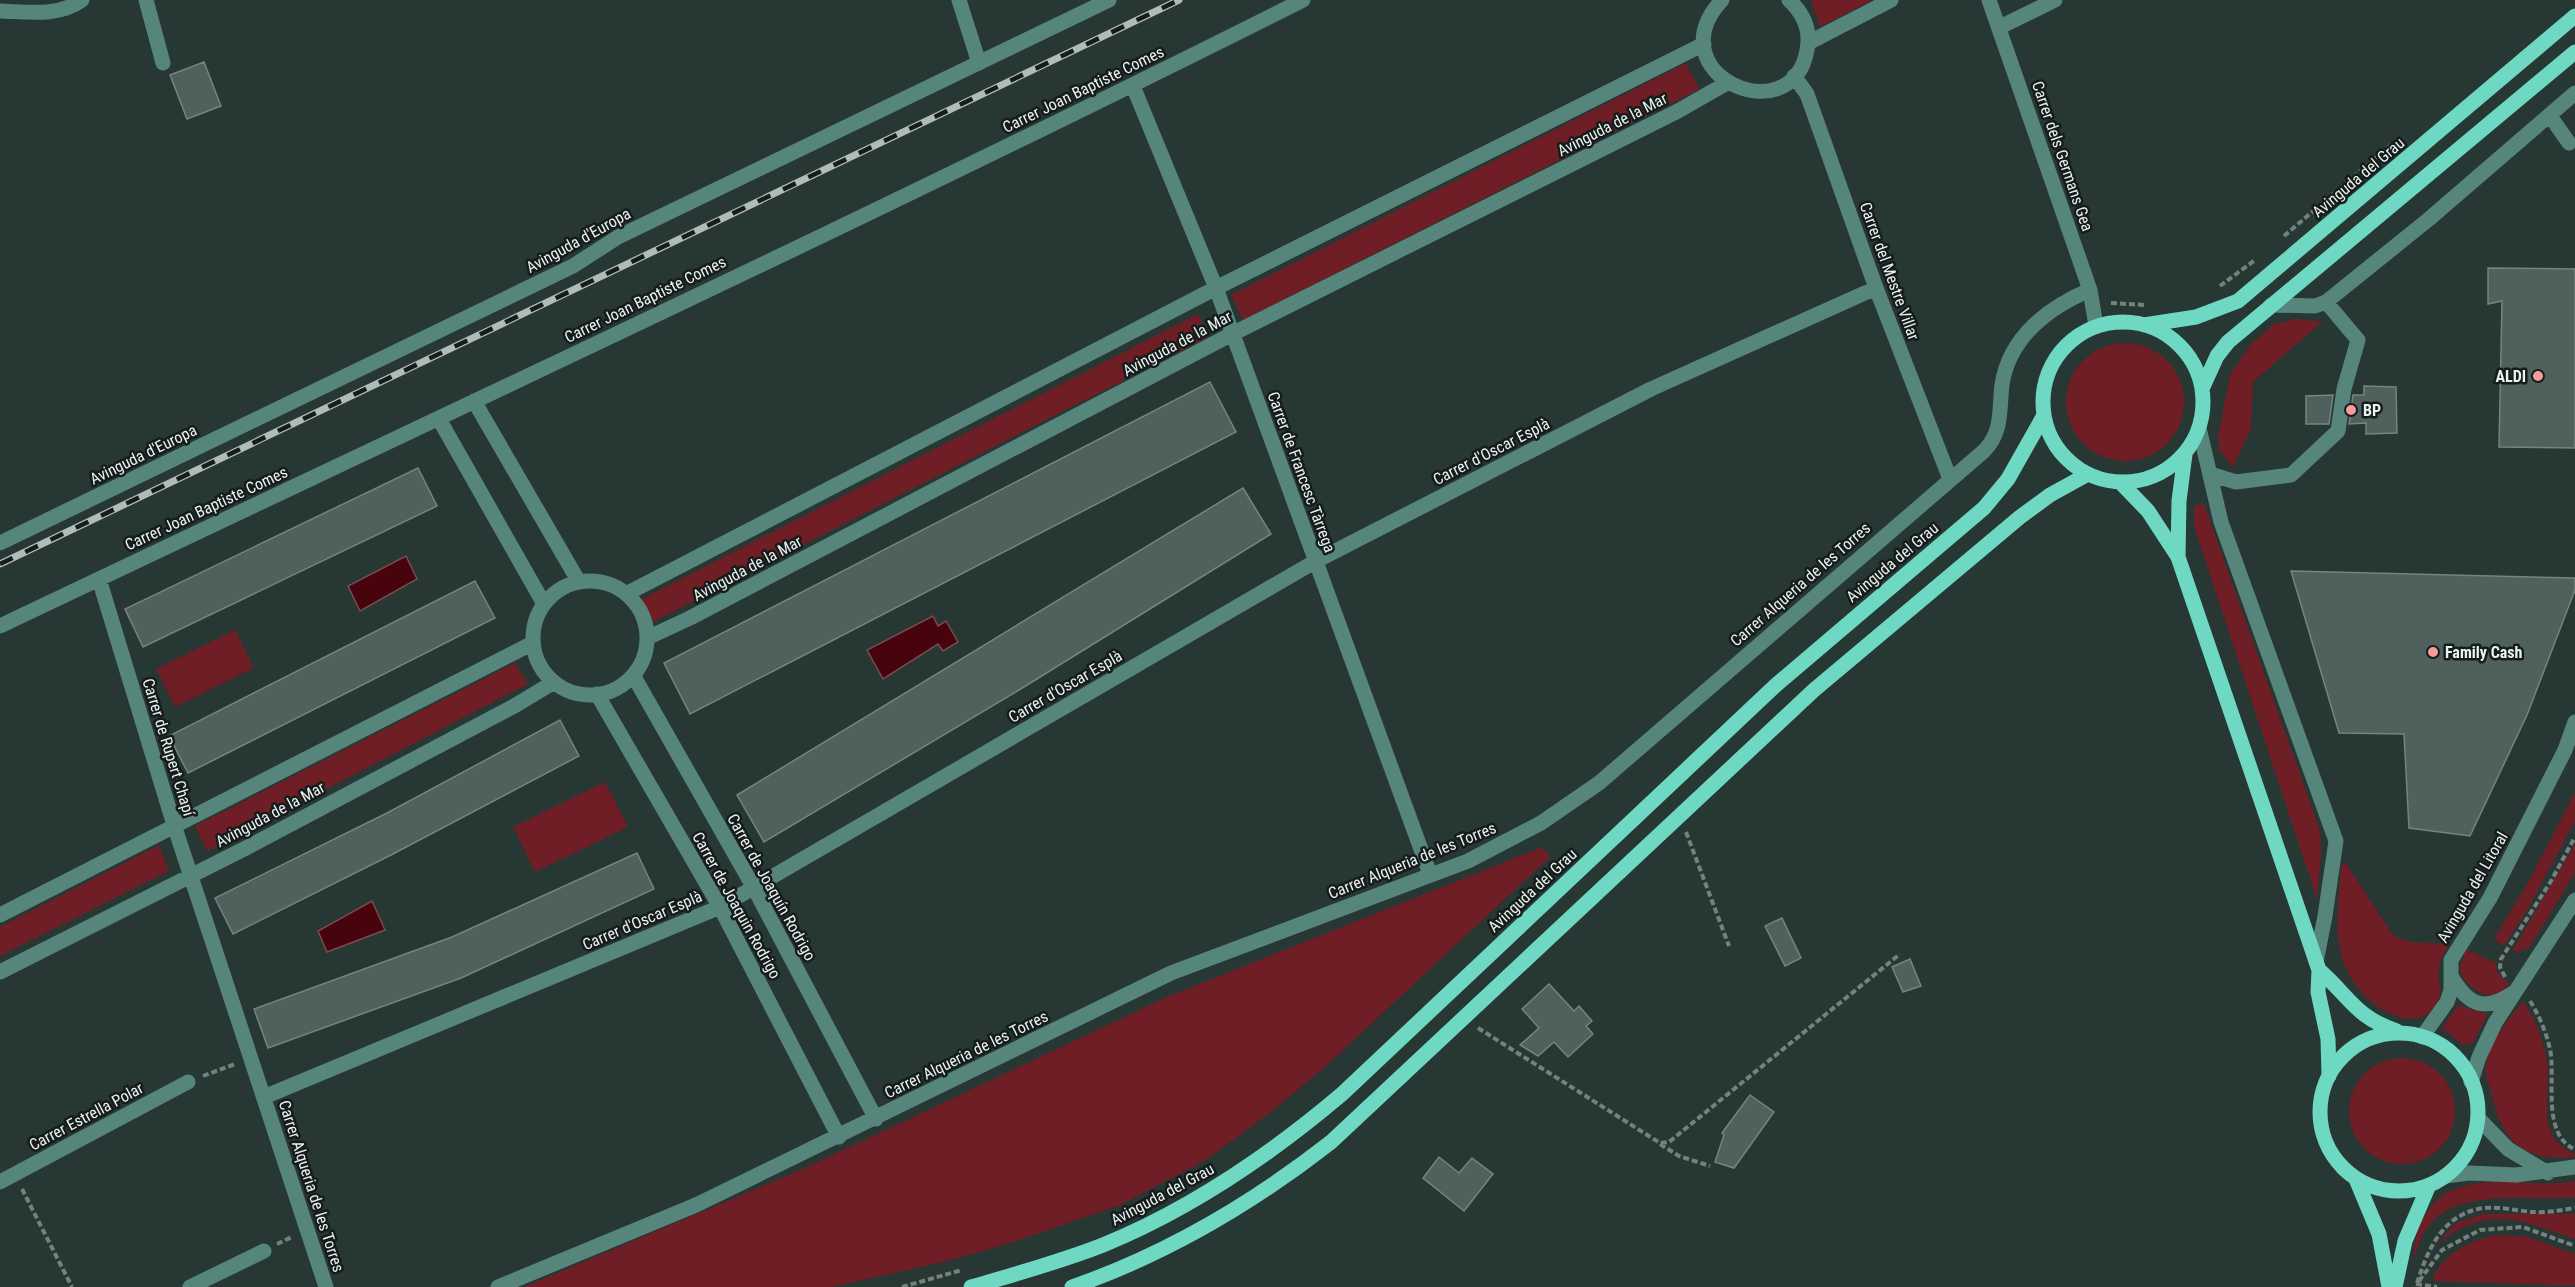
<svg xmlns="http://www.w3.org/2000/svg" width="2575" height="1287" font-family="'Roboto Condensed',sans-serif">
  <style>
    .green { fill: #701e25 }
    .water { fill: #48040d; stroke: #784c51; stroke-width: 1.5 }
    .building { fill: #50615d; stroke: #738580; stroke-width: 1.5 }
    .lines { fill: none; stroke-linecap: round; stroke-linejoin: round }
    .path { stroke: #74827e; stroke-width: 4; stroke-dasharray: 6 3; stroke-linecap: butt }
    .minor { stroke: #56867b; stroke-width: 15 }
    .major { stroke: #6ed8c2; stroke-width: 15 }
    .rail-casing { stroke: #b0bcb8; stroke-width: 7 }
    .rail { stroke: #151c1b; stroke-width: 4.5; stroke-dasharray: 14; stroke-linecap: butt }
    .poi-dot { fill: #f59b9a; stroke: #151c1b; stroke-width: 2 }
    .labels { text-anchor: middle; stroke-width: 5; stroke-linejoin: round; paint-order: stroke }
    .street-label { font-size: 16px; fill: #e9f3f0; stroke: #151c1b }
    .poi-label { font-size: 16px; font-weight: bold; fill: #e9f3f0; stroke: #151c1b; text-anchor: start }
  </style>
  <rect width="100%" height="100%" fill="#273733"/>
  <path class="green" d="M1814 0H1872L1820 27 1811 1Z
    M1686 63 1700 89 1243 320 1231 295Z
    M1198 314 1208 337 651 623 638 601Z
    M2297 319 2322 322 2253 382 2251 429 2233 467 2220 451 2218 437 2230 375 2251 344 2274 324Z
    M2066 402a59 59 0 1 1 118 0a59 59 0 1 1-118 0Z
    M2204 504 2320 831 2321 855 2317 899 2194 527V506Z
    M235 630 254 668 175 707 156 669Z
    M515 663 528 684 207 851 195 826Z
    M605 782 628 827 535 872 513 827Z
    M2575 792V821L2526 912 2504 946 2494 939 2530 879Z
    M2575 844V873L2528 950 2523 948 2518 954 2513 950Z
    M159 845 169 871 0 956V927Z
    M1542 847 1550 857 1326 1066 1272 1111 1206 1160 1120 1205 1014 1242 951 1260 832 1287H524L803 1169 1167 997Z
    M2345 862 2393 935 2410 942 2449 944C2446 951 2441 958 2439 965 2436 979 2445 991 2436 1005 2428 1018 2413 1021 2400 1017 2385 1013 2372 1004 2362 993 2328 954 2338 914 2341 867Z
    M2466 949 2496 963 2497 972 2509 984C2493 1007 2467 989 2459 970Z
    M2523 1001C2535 1019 2543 1038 2547 1060 2552 1093 2533 1137 2575 1154V1157C2524 1162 2501 1142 2491 1092 2489 1084 2484 1073 2486 1065 2490 1041 2508 1019 2523 1001Z
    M2458 1005 2488 1014 2473 1043 2463 1045 2442 1028Z
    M2349 1111a53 53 0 1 1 106 0a53 53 0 1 1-106 0Z
    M2575 1181V1197C2528 1203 2449 1183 2422 1236 2419 1243 2417 1251 2414 1258 2414 1240 2417 1226 2428 1211 2460 1164 2528 1191 2575 1181Z
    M2483 1214H2575V1239C2519 1219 2483 1204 2434 1247L2456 1223Z
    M2494 1235 2525 1236 2575 1254V1286L2434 1281 2433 1277C2446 1252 2467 1243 2494 1235Z"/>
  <path class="water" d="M406 556 417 579 360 611 348 586Z
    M933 616 938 626 946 621 958 642 943 651 938 644 883 679 867 650Z
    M372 901 385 930 327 952 318 931Z"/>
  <path class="building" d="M204 62 221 106 187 119 170 75Z
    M2488 268 2575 269V448L2499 447 2502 301 2488 304Z
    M1210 382 1236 432 690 714 664 663Z
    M2364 386 2396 387 2397 433 2366 434V423L2349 424 2353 395H2364Z
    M2333 395 2329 424H2306V396Z
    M418 468 437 506 143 647 125 609Z
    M1243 488 1271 534 1019 690 764 842 737 795Z
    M2291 571 2575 578V590L2527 715 2470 836 2409 828 2404 734 2339 733Z
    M475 581 495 618 188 773 169 736Z
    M560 720 579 756 391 855 233 934 215 898 387 813Z
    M637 853 654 889 461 978 268 1048 254 1009 452 937Z
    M1782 918 1801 958 1785 966 1765 926Z
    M1910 959 1921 986 1903 992 1892 967Z
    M1549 984 1574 1011 1579 1006 1592 1021 1586 1026 1593 1034 1568 1057 1554 1042 1538 1056 1520 1045 1539 1028 1522 1009Z
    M1750 1095 1774 1112 1734 1168 1715 1162 1724 1135 1722 1133Z
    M1439 1157 1459 1173 1472 1158 1493 1174 1464 1211 1423 1178Z"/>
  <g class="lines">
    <path class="path" d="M2284 236 2392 144
      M2220 286 2255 260
      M2111 303 2145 305
      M1686 832 1729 946
      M2505 977 2500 967 2501 959 2551 881 2575 837
      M2530 1001C2539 1015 2546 1032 2550 1049 2556 1078 2541 1133 2574 1149
      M1478 1028 1660 1143 1669 1142 1900 954
      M203 1076 235 1064
      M1660 1144 1679 1156 1710 1166
      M22 1189 72 1287
      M277 1244 292 1237
      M2419 1281 2442 1250 2480 1230 2523 1227 2575 1246
      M2417 1283C2427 1252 2441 1217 2478 1209 2494 1205 2517 1211 2534 1212 2547 1213 2561 1210 2575 1208
      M2416 1284 2437 1287
      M902 1287 962 1270"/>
    <path class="minor" d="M146 0 163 63
      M959 0 979 63
      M1722 0C1654 74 1792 135 1807 50 1811 30 1803 13 1789 0
      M1989 0 2090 290 2096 326
      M0 11C28 12 59 17 82 0
      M2000 27 2055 0
      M1808 43 1891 0
      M1794 76 1807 94 1876 288 1950 479
      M1133 86 1216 288 1430 874
      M2550 116 2569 143
      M2271 305 2315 306 2326 302 2429 219 2575 93
      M474 401 579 582
      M439 419 544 604
      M2199 428 2221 522 2336 841 2325 916 2316 962
      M2210 474 2236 482 2291 475 2338 431 2344 389 2358 340 2326 302
      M0 543 573 266 618 237 1109 0
      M99 579 174 825 326 1287
      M533 638a57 57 0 1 1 114 0a57 57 0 1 1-114 0Z
      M626 594 1216 288 1704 44
      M0 626C435 419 873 216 1303 0
      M647 638 690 618 1232 334 1678 111 1727 83
      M633 675 754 888 876 1119
      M597 694 720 907 839 1137
      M0 915 533 643
      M0 972 246 848 516 705 554 682
      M2451 976C2468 1005 2484 1013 2513 993
      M2422 1037 2447 1002 2451 990V960L2490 898 2565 750 2575 722
      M2471 1082 2479 1057 2495 1023 2575 900
      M264 1097 720 907 1316 561 1651 389 1876 288
      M2478 1118 2508 1149 2548 1173
      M2446 1176 2469 1173 2516 1175 2575 1167
      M0 1182 188 1082
      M190 1287 264 1251
      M498 1287 696 1205 1171 973 1468 861 1541 823 1599 783 1984 451C2003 432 1999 409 2002 385 2009 337 2049 307 2090 290"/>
    <path class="major" d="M2043 402a80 80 0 1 1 160 0a80 80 0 1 1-160 0Z
      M2144 325 2196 317 2238 301 2575 16
      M2202 389 2217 356 2228 342 2575 52
      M2120 482 2148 511 2178 557 2319 970 2318 992 2328 1039 2329 1076
      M2178 557 2179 501 2185 454
      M2319 970C2350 997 2355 1017 2397 1031
      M2320 1112a79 79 0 1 1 158 0a79 79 0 1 1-158 0Z
      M2356 1179 2379 1234 2389 1287
      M971 1287C1016 1274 1060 1262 1103 1245 1191 1209 1270 1155 1342 1094L1776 685 1984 508 2008 479 2043 417
      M1072 1287C1167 1254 1253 1203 1331 1142L1814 690 2020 517 2050 495 2088 474
      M2395 1287 2405 1241 2429 1185"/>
    <defs>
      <path id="rail" d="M0 564 1179 0"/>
    </defs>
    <use href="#rail" class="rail-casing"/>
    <use href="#rail" class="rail"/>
  </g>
  <g class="poi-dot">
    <circle cx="2538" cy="376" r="6"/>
    <circle cx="2351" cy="410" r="6"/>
    <circle cx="2433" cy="652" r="6"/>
  </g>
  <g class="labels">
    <g class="street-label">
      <text transform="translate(1083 89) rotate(-26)" y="6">Carrer Joan Baptiste Comes</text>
      <text transform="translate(1612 124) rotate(-27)" y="6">Avinguda de la Mar</text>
      <text transform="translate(2063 156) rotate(71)" y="6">Carrer dels Germans Gea</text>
      <text transform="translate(2358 177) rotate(-40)" y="6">Avinguda del Grau</text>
      <text transform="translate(578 240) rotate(-29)" y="6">Avinguda d'Europa</text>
      <text transform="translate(1890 271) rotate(70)" y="6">Carrer del Mestre Villar</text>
      <text transform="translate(645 299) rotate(-26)" y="6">Carrer Joan Baptiste Comes</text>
      <text transform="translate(1177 343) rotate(-28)" y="6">Avinguda de la Mar</text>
      <text transform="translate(1491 451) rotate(-27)" y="6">Carrer d'Oscar Esplà</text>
      <text transform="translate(143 454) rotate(-26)" y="6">Avinguda d'Europa</text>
      <text transform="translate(1302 472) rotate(70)" y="6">Carrer de Francesc Tàrrega</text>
      <text transform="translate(206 508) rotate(-25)" y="6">Carrer Joan Baptiste Comes</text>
      <text transform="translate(1892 562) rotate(-40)" y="6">Avinguda del Grau</text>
      <text transform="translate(747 568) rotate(-28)" y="6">Avinguda de la Mar</text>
      <text transform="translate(1800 584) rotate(-41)" y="6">Carrer Alqueria de les Torres</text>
      <text transform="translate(1065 686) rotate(-30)" y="6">Carrer d'Oscar Esplà</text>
      <text transform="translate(169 747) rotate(73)" y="6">Carrer de Rupert Chapí</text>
      <text transform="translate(270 814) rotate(-28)" y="6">Avinguda de la Mar</text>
      <text transform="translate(1412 860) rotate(-22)" y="6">Carrer Alqueria de les Torres</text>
      <text transform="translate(772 887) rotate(61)" y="6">Carrer de Joaquín Rodrigo</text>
      <text transform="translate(2472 887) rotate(-60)" y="6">Avinguda del Litoral</text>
      <text transform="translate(1532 890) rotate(-43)" y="6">Avinguda del Grau</text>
      <text transform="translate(737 905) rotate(61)" y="6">Carrer de Joaquin Rodrigo</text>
      <text transform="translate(642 920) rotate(-23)" y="6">Carrer d'Oscar Esplà</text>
      <text transform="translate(966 1054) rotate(-26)" y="6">Carrer Alqueria de les Torres</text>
      <text transform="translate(86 1116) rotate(-28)" y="6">Carrer Estrella Polar</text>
      <text transform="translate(312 1186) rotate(72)" y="6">Carrer Alqueria de les Torres</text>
      <text transform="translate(1162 1194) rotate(-28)" y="6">Avinguda del Grau</text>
    </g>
    <g class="poi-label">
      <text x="2526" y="382" text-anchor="end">ALDI</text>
      <text x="2363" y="416">BP</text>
      <text x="2445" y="658">Family Cash</text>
    </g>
  </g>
</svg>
